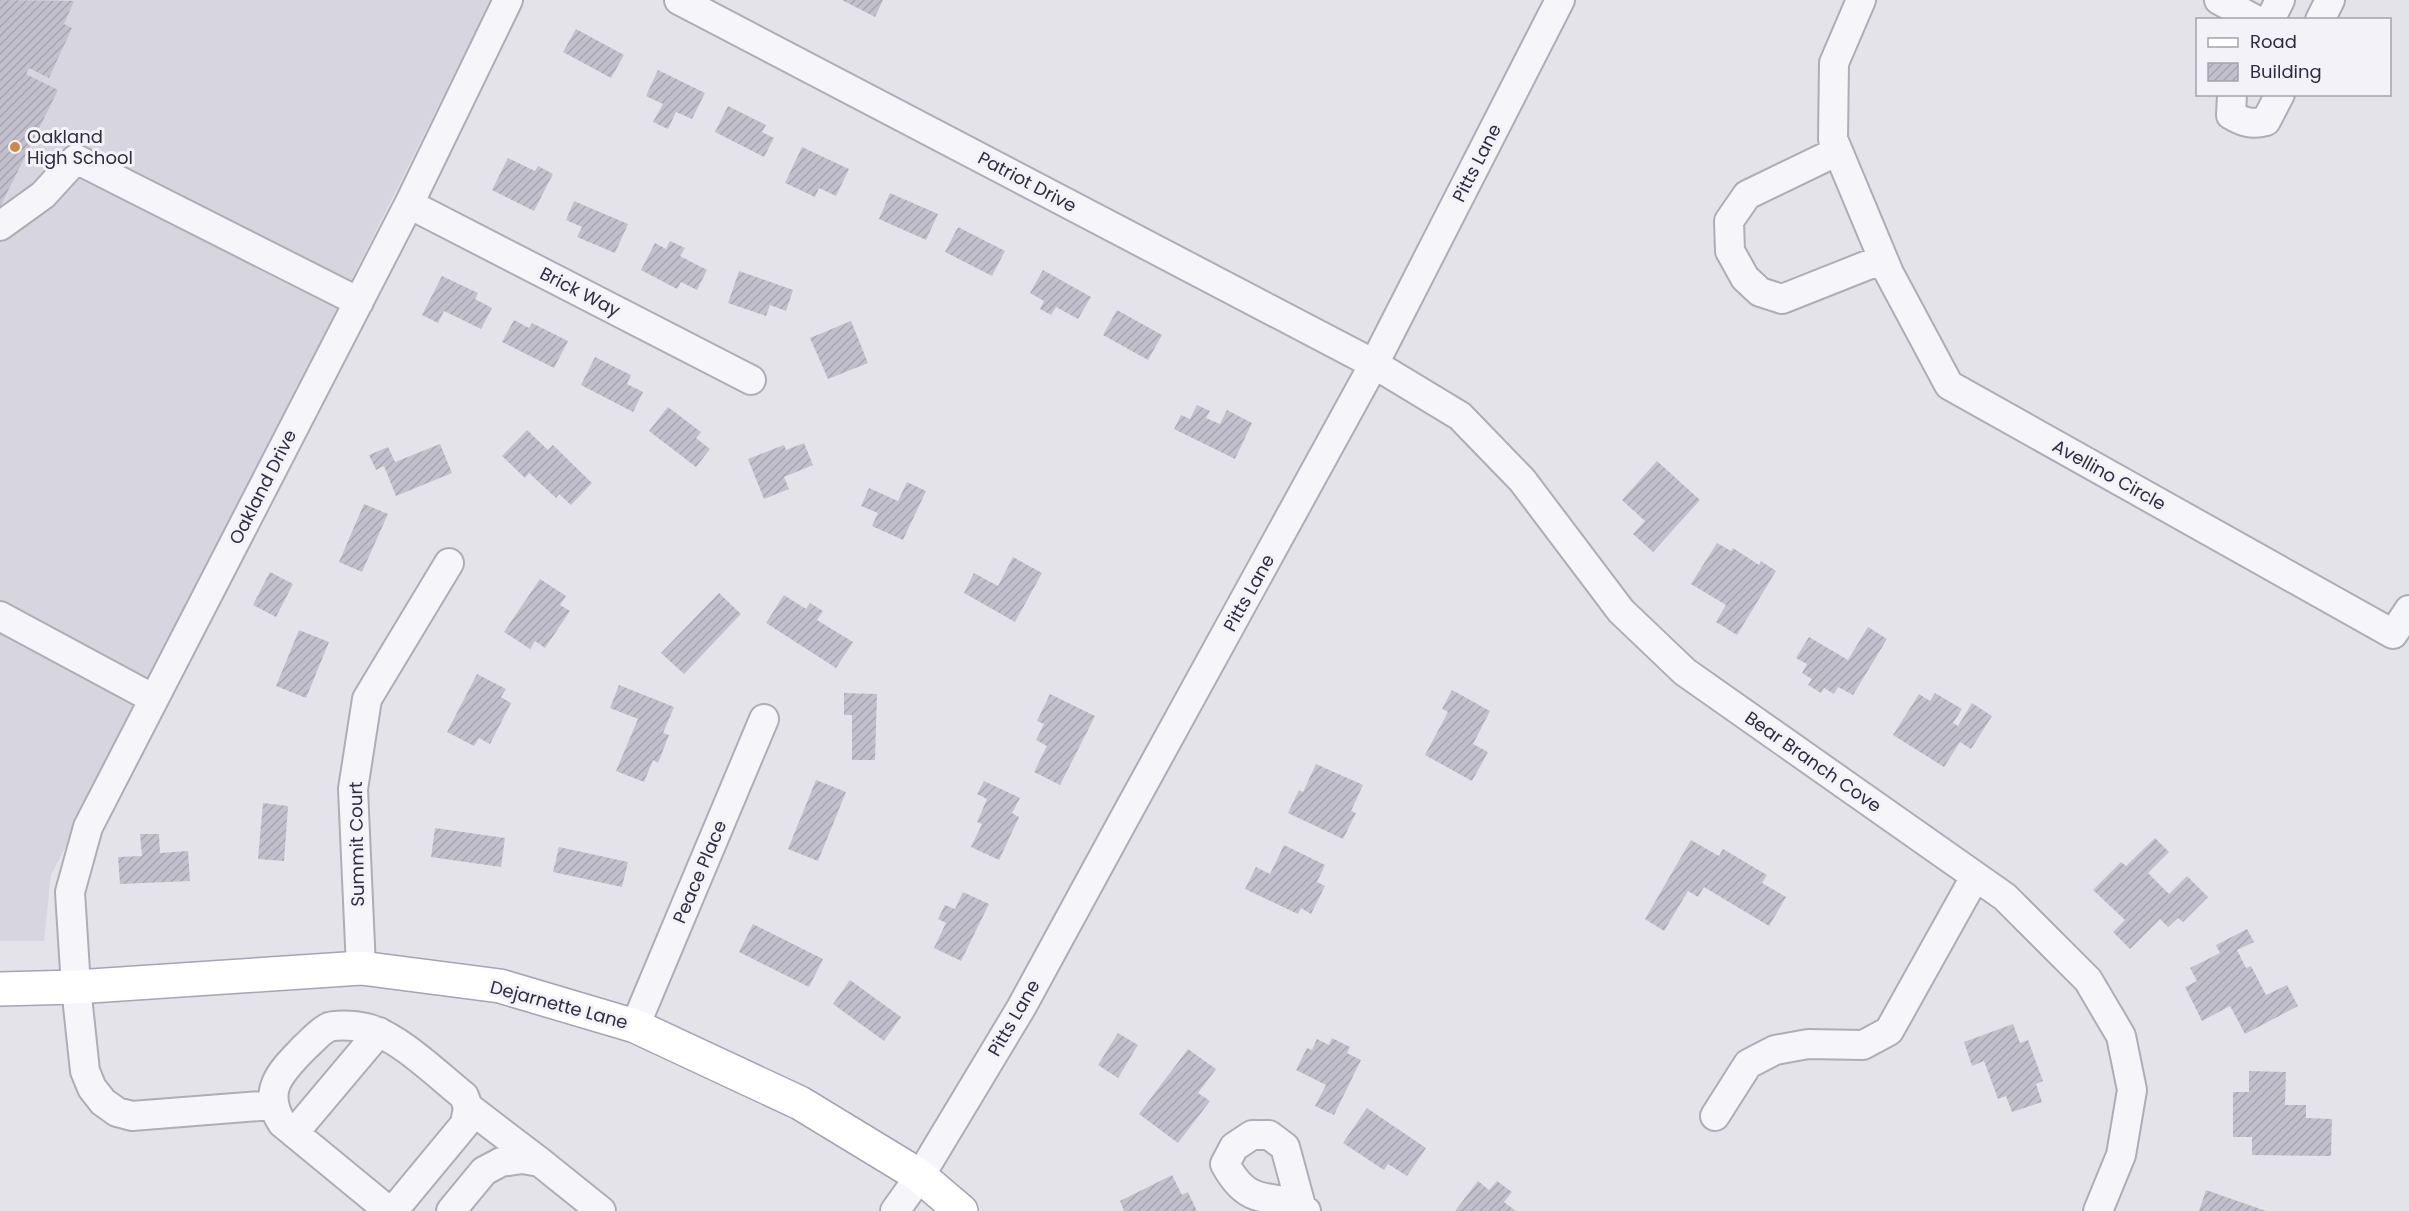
<svg xmlns="http://www.w3.org/2000/svg" width="2409" height="1211" font-family="Poppins,sans-serif">
  <style>
    .built { fill: #d7d5df }
    .building { fill: url(#building-hatch) }
    .lines { fill: none; stroke-linecap: round; stroke-linejoin: round }
    .minor-casing { stroke: #afacb8; stroke-width: 32 }
    .major-casing { stroke: #a7a2b5; stroke-width: 36 }
    .minor { stroke: #f6f5f9; stroke-width: 28 }
    .major { stroke: #fff; stroke-width: 33 }
    .poi-dot { fill: #c98a4e; stroke: #f3f2f8; stroke-width: 2 }
    .labels { text-anchor: middle; stroke-width: 6; stroke-linejoin: round; paint-order: stroke }
    .poi-label { font-size: 18px; fill: #312b42; stroke: #f3f2f8; text-anchor: start }
    .street-label { font-size: 18px; fill: #312b42; stroke: #f3f2f8 }
  </style>
  <defs>
    <pattern id="building-hatch" width="6" height="6" patternUnits="userSpaceOnUse" patternTransform="scale(1.5)"><rect width="6" height="6" fill="#c3c0cd"/><path d="M-1 1l2-2M0 6l6-6M5 7l2-2" fill="none" stroke="#a8a5b1"/></pattern>
  </defs>
  <rect width="100%" height="100%" fill="#e5e3ea"/>
  <path class="built" d="M0 0H491L139 706 51 875 44 941H0Z"/>
  <path class="building" d="M0 0 74 1 64 24 72 28 49 78 29 68 26 74 58 90 0 207Z
    M842 0H883L875 17Z
    M576 29 624 55 611 78 563 52Z
    M658 70 705 93 692 119 676 112 668 129 653 122 663 104 646 96Z
    M728 106 766 125 762 132 774 138 764 157 715 132Z
    M802 147 849 169 836 196 819 188 815 197 785 183Z
    M508 158 535 171 538 166 553 174 534 211 492 190Z
    M890 193 938 214 926 240 879 219Z
    M574 201 628 224 615 253 577 237 582 227 566 220Z
    M958 227 1005 251 992 276 945 252Z
    M670 241 685 248 680 256 707 270 697 290 681 282 677 289 641 270 655 243 666 249Z
    M1043 270 1091 297 1078 319 1056 307 1051 315 1040 309 1044 301 1030 293Z
    M739 271 793 290 786 311 770 305 766 316 728 303Z
    M442 276 478 293 475 299 492 308 481 329 444 311 438 323 422 315Z
    M1117 310 1162 335 1148 360 1103 335Z
    M514 320 529 328 532 323 568 341 554 368 502 342Z
    M851 321 868 363 828 379 810 338Z
    M595 357 631 375 627 384 643 392 633 412 581 385Z
    M1197 405 1210 411 1206 418 1220 424 1227 410 1252 423 1235 459 1174 429 1181 415 1190 419Z
    M668 407 701 432 696 438 710 449 696 467 649 431Z
    M527 430 548 450 553 445 592 483 571 505 559 494 556 498 529 473 525 478 502 456Z
    M804 443 813 465 784 477 789 489 764 499 748 459 784 445 786 450Z
    M440 444 452 473 396 496 384 466 376 470 369 455 388 447 395 462Z
    M1657 461 1700 500 1653 552 1633 534 1645 521 1622 500Z
    M907 482 926 491 903 540 872 526 878 513 861 506 869 488 898 501Z
    M364 504 388 514 362 572 339 562Z
    M1717 543 1731 551 1733 548 1759 565 1761 561 1776 571 1737 635 1716 622 1726 605 1691 584Z
    M1013 557 1042 573 1015 622 964 593 974 573 998 586Z
    M270 572 293 584 276 617 253 605Z
    M540 579 566 596 560 605 570 611 545 648 535 641 530 649 504 632Z
    M719 593 741 614 684 674 661 653Z
    M784 595 806 609 810 603 823 611 817 620 853 642 836 668 766 623Z
    M1868 627 1887 639 1853 695 1838 687 1834 694 1824 688 1821 693 1808 685 1812 679 1802 673 1807 664 1796 658 1809 637 1848 660Z
    M299 630 329 642 306 698 276 686Z
    M477 674 506 689 501 697 511 703 490 744 479 738 474 746 447 732Z
    M619 685 674 707 663 733 669 735 658 763 653 760 644 782 616 771 638 719 610 708Z
    M1452 690 1490 711 1473 744 1488 752 1472 781 1425 755 1448 712 1442 709Z
    M844 693 877 694 875 760H852V715H844Z
    M1935 693 1962 709 1953 723 1958 726 1972 703 1992 716 1971 749 1960 742 1944 767 1893 735 1919 694 1930 701Z
    M1050 694 1095 716 1060 785 1034 772 1047 746 1036 740 1044 724 1037 721Z
    M1316 764 1363 785 1351 811 1356 813 1343 839 1288 813 1299 790 1303 792Z
    M816 780 846 792 818 861 788 849Z
    M984 781 1020 798 1012 813 1019 817 999 860 971 847 982 824 977 822 987 799 977 794Z
    M263 803 288 806 284 861 258 859Z
    M435 828 505 838 501 867 431 857Z
    M140 834H159L160 853 188 851 190 881 120 884 118 857 142 856Z
    M2155 838 2169 852 2148 873 2169 894 2187 876 2208 897 2183 922 2178 918 2168 927 2160 919 2130 949 2113 932 2125 920 2093 890 2121 862 2126 866Z
    M1691 840 1719 856 1723 849 1767 875 1762 883 1786 897 1769 926 1704 887 1698 897 1688 891 1664 931 1645 919Z
    M1284 845 1325 865 1317 882 1325 886 1311 914 1301 908 1298 914 1245 889 1256 867 1270 874Z
    M559 847 628 862 622 887 553 872Z
    M963 892 989 904 961 961 934 948 946 923 938 919 945 905 955 909Z
    M753 924 823 959 809 987 739 952Z
    M2247 929 2254 942 2237 950 2246 968 2251 966 2266 995 2287 985 2298 1006 2245 1034 2230 1006 2202 1021 2185 987 2197 981 2190 968 2220 953 2216 945Z
    M850 980 901 1017 884 1041 833 1004Z
    M2013 1024 2020 1043 2028 1040 2043 1081 2036 1084 2042 1102 2012 1112 2006 1096 1998 1099 1984 1061 1972 1066 1964 1042Z
    M1118 1033 1138 1045 1118 1078 1098 1065Z
    M1332 1038 1350 1047 1347 1053 1361 1060 1334 1115 1315 1106 1326 1085 1296 1070 1307 1048 1312 1050 1317 1039 1329 1045Z
    M1188 1049 1216 1069 1198 1093 1210 1101 1178 1143 1139 1114Z
    M2249 1071 2286 1072 2285 1105H2306V1118L2332 1119 2331 1156 2252 1155V1137H2233V1092H2249Z
    M1367 1108 1426 1148 1407 1176 1388 1164 1384 1170 1343 1143Z
    M1172 1175 1182 1195 1188 1192 1197 1211H1124L1120 1201Z
    M1478 1181 1489 1190 1497 1181 1512 1192 1504 1202 1516 1211H1455Z
    M2206 1190 2266 1211H2199Z"/>
  <g class="lines">
    <defs>
      <path id="minor" d="M679 0 1374 364 1460 416 1522 480 1621 611 1685 672 2005 897 2088 980 2121 1036 2132 1090 2121 1155 2098 1211
        M1861 0 1834 63 1833 139 1889 273 1949 385 2393 634 2409 610
        M2219 0 2256 20
        M2270 20 2280 0
        M2320 20 2330 0
        M2232 94 2231 115C2243 122 2252 125 2266 121L2280 94
        M1838 151 1747 195 1729 221 1730 251 1745 278 1760 292 1782 299 1883 259
        M409 204 751 380
        M0 226 43 195 76 159 359 302
        M0 616 154 699
        M361 968 353 789 367 699 449 563
        M635 1026 764 719
        M273 1105 132 1116 117 1112 103 1102 92 1088 85 1071 76 987 70 892 88 827 409 204 508 0
        M468 1107 540 1162
        M1715 1116 1748 1064 1775 1050 1808 1044 1863 1045 1889 1031 1975 877
        M294 1133 379 1032
        M1301 1206 1285 1147 1269 1135H1252L1234 1147 1225 1164C1232 1177 1241 1190 1255 1195 1272 1202 1291 1197 1306 1211
        M389 1211 282 1123C261 1090 282 1071 304 1048 311 1042 320 1031 329 1027 340 1024 360 1026 370 1029 400 1038 439 1076 464 1096L468 1107 465 1124 393 1211
        M451 1211 484 1171 501 1162 522 1159 540 1162 601 1211
        M895 1211 920 1176 1021 1008 1124 819 1374 364 1560 0"/>
      <path id="major" d="M0 989 76 987 361 968 500 986 635 1026 800 1103 920 1176 961 1211"/>
    </defs>
    <use href="#minor" class="minor-casing"/>
    <use href="#major" class="major-casing"/>
    <use href="#minor" class="minor"/>
    <use href="#major" class="major"/>
  </g>
  <circle class="poi-dot" cx="15" cy="147" r="6"/>
  <g class="labels">
    <g class="poi-label">
      <text x="27" y="143">Oakland<tspan x="27" dy="21">High School</tspan></text>
    </g>
    <g class="street-label">
      <text transform="translate(1477 163) rotate(-63)" y="6">Pitts Lane</text>
      <text transform="translate(1027 182) rotate(28)" y="6">Patriot Drive</text>
      <text transform="translate(580 292) rotate(27)" y="6">Brick Way</text>
      <text transform="translate(2109 475) rotate(29)" y="6">Avellino Circle</text>
      <text transform="translate(263 487) rotate(-63)" y="6">Oakland Drive</text>
      <text transform="translate(1249 593) rotate(-61)" y="6">Pitts Lane</text>
      <text transform="translate(1813 762) rotate(35)" y="6">Bear Branch Cove</text>
      <text transform="translate(357 844) rotate(-91)" y="6">Summit Court</text>
      <text transform="translate(700 872) rotate(-67)" y="6">Peace Place</text>
      <text transform="translate(559 1005) rotate(15)" y="6">Dejarnette Lane</text>
      <text transform="translate(1014 1018) rotate(-60)" y="6">Pitts Lane</text>
    </g>
  </g>
  <rect x="2196" y="18" width="195" height="78" fill="#f3f2f8" stroke="#a5a2af" stroke-width="1.5"/>
  <rect x="2208" y="38" width="30" height="9" fill="#ffffff" stroke="#a5a2af" stroke-width="1.5"/>
  <text x="2250" y="48" font-size="18" fill="#312b42">Road</text>
  <rect x="2208" y="63" width="30" height="18" fill="url(#building-hatch)" stroke="#a5a2af" stroke-width="1.5"/>
  <text x="2250" y="78" font-size="18" fill="#312b42">Building</text>
</svg>
